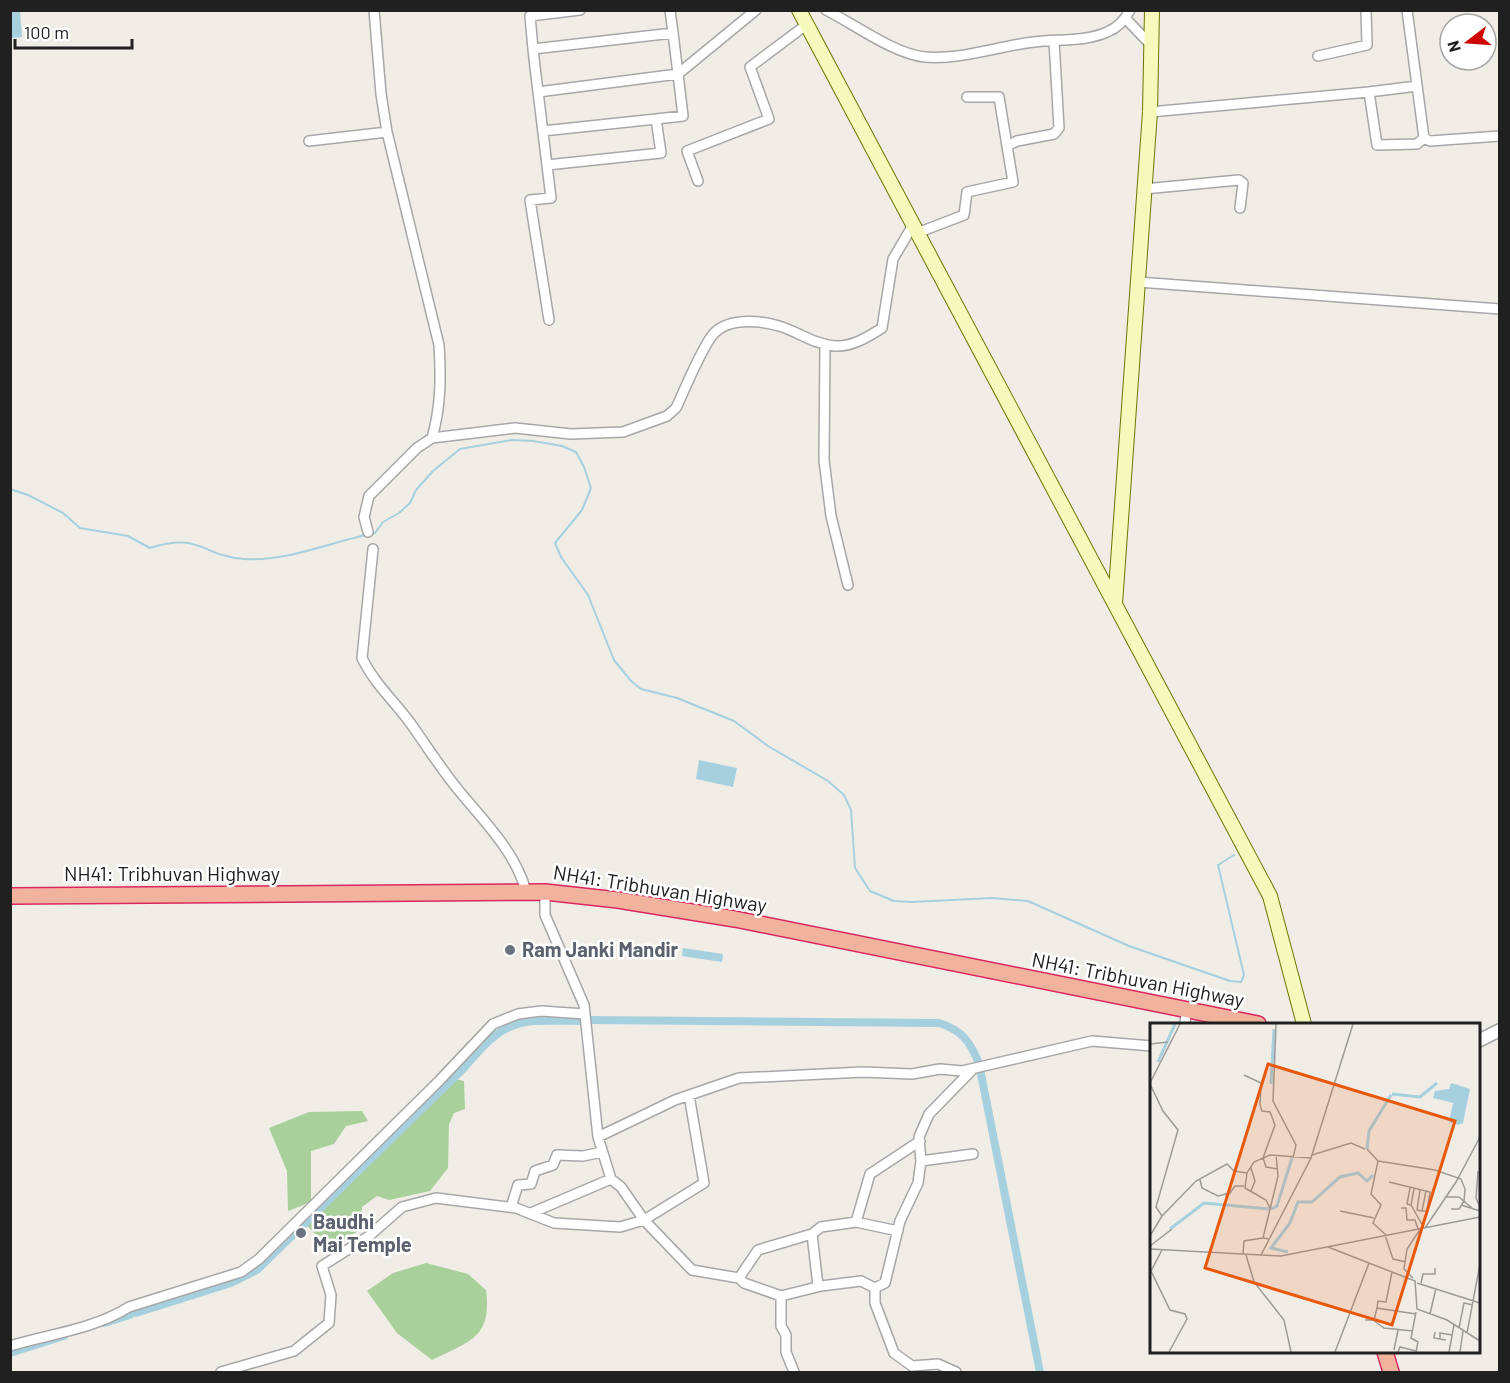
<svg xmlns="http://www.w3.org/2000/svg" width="1510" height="1383" font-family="Barlow,sans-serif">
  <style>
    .forest { fill: #a9cf9b }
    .water { fill: #a7d0de }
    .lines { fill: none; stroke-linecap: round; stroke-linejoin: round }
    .stream { stroke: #a7d0de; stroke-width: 2 }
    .canal { stroke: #a7d0de; stroke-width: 8 }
    .minor-casing { stroke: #a7a7a7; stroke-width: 12 }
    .tertiary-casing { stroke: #a7a7a7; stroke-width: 15 }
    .secondary-casing { stroke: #697805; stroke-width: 16 }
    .trunk-casing { stroke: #db2760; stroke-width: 18 }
    .minor { stroke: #fff; stroke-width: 9 }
    .tertiary { stroke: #fff; stroke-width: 12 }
    .secondary { stroke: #f5f9bb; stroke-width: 14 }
    .trunk { stroke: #f1b39e; stroke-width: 15 }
    .worship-dot { fill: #6b7280; stroke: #fff; stroke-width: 2 }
    .labels { text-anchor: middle; stroke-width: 5; stroke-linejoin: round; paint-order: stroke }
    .street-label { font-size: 20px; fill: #202020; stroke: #fff }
    .worship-label { font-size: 20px; font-weight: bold; fill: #5b616d; stroke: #fff; text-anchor: start }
    .inset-river { fill: none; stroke: #a7d0de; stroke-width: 3 }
    .inset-road { fill: none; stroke: #9d9b97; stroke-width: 1.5 }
    .view { fill: #e8590c; fill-opacity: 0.15; stroke: #e8590c; stroke-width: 3 }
    .inset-edge { fill: none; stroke: #202020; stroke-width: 3 }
  </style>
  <rect width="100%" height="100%" fill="#f0ede6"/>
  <path class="forest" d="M450 1078 464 1081 465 1109 454 1113 449 1124 448 1168 430 1191 389 1200 377 1196 362 1207 360 1230 327 1250 324 1242 303 1222Z
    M362 1111 368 1121 346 1126 334 1144 311 1151V1202L288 1211 287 1171 269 1128 309 1112Z
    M426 1263 468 1274 486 1290C492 1338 470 1341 432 1360L397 1333 367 1291 393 1273Z"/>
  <path class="water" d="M11 10 20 11 22 37 11 38Z
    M699 760 737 768 733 787 696 779Z
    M683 948 723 954 722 962 682 956Z"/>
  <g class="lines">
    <path class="stream" d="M10 489 28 495 63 513 80 528 128 536 150 548C202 532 201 556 244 559 287 562 333 541 375 533L383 522 399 513 410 503 416 490 433 471 460 449 512 440 533 441 562 446 576 452 584 467 591 488 582 510 555 543 561 557 588 595 614 660 631 681 641 689 677 698 734 721 768 746 828 781 844 795 851 810 855 868 870 891 894 901 912 902 992 898 1028 901 1129 946 1230 981 1241 982 1244 975 1218 865 1234 855"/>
    <path class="canal" d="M588 1020 939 1023C961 1030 969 1040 978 1061
      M980 1069 1040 1372
      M136 1313 231 1283 257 1270 464 1068C507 1017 516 1020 581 1021
      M104 1323 130 1315
      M10 1353 64 1336"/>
    <defs>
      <path id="minor" d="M374 10 381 94 387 132 439 345C441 378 441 406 432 438
        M670 10 673 33
        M826 10C854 24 894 54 925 57 962 60 998 46 1034 42 1058 39 1085 42 1107 32 1117 28 1125 20 1130 10
        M1126 19 1151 45
        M533 49 530 16 580 10
        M1318 56 1367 45 1366 10
        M538 92 678 74 673 33 533 49 535 67 551 198 530 200 549 320
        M1369 92 1417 86
        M967 97H999L1007 146
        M1150 112 1369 92 1377 145 1417 144 1424 138 1407 10
        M656 119 683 116 678 74 756 10
        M543 131 656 119 661 153 547 165
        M1424 138 1430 141 1500 136
        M309 141 387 132
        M698 181 687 151 769 119 750 67 806 25
        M1144 189 1239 180 1243 183 1240 208
        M917 233 964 215 967 192 1013 182 1007 146 1017 141 1054 134 1059 128 1054 41
        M1138 282 1500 309
        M825 344 824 460 831 516 848 585
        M368 532 364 517 369 496 417 448 432 438 515 428 571 434 623 432 667 416 676 408C687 385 697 358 711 337 725 317 758 320 779 326 799 332 813 344 835 346 852 347 868 337 882 328L893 259 913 225
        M373 549 362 658C374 683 395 702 411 724 428 748 441 769 460 792 484 821 517 854 526 892
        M545 892V915L584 1005 598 1137 611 1179 621 1187 644 1220 692 1270 739 1278 744 1283 781 1296V1326L786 1335V1352L794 1372
        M1185 1024 1186 1011
        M598 1137 675 1100 739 1078 863 1072 912 1074 940 1069 962 1071 1092 1041 1152 1046
        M921 1161 973 1154
        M511 1207 518 1185 531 1184 535 1171 553 1165 557 1155 583 1156 602 1152
        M531 1213 611 1179
        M856 1222 870 1174 920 1141
        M812 1234 818 1286
        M739 1278 758 1250 812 1234 821 1227 856 1222 898 1231
        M875 1288V1303L894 1353 912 1366 938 1364 956 1372
        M781 1296 821 1286 861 1281 875 1288 885 1283 900 1221 918 1183 921 1161 919 1137 929 1114 972 1070
        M10 1346C50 1334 94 1329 129 1307L241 1272 259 1259 439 1081 493 1024 518 1014 541 1011 585 1014
        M221 1372 294 1351 329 1323 331 1295 322 1266 369 1236 402 1207 436 1198 516 1208 554 1223 620 1227 644 1220 704 1183 689 1095"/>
      <path id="tertiary" d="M1478 1041 1500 1030"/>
      <path id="secondary" d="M799 10 1270 896 1304 1024
        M1115 604 1150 112 1152 10"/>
      <path id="trunk" d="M10 896 545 892 618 900 735 919 1258 1024
        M1385 1352 1391 1372"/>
    </defs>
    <use href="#minor" class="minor-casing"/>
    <use href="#tertiary" class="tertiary-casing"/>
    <use href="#secondary" class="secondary-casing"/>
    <use href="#trunk" class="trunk-casing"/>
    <use href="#minor" class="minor"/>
    <use href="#tertiary" class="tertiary"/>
    <use href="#secondary" class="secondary"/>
    <use href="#trunk" class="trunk"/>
  </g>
  <g class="worship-dot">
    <circle cx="510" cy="950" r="6"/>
    <circle cx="301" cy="1233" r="6"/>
  </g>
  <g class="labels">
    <g class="street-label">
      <text x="172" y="881">NH41: Tribhuvan Highway</text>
      <text transform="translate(660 889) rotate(9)" y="7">NH41: Tribhuvan Highway</text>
      <text transform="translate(1138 980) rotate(11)" y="7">NH41: Tribhuvan Highway</text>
    </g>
    <g class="worship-label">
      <text x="522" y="957">Ram Janki Mandir</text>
      <text x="313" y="1229">Baudhi<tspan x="313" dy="23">Mai Temple</tspan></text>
    </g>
  </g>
  <g transform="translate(1150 1023)">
    <rect width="330" height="330" fill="#f0ede6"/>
    <path d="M301 60 320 66 313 100 308 102 299 99 304 76 303 80 283 75 285 68 299 66Z" fill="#a7d0de"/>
    <path class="inset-river" d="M8 39 25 1M121 61 124 6M242 71 270 74 287 60M217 126 219 108 241 72M121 186 127 183 142 135M20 206 54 180 119 186M138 229 121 225 140 200 148 179H162L190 154 208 150 217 158 223 152"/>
    <path class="inset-road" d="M126 1 123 78 146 122 143 135M0 21 18 19M94 52 111 60 110 82 112 88 120 89 125 102 113 135 116 144 128 146M0 60 30 1M0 61 13 88 28 107 6 184 12 193 0 213M217 126 228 138 221 171 231 182 223 200 236 212M162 132 201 120 215 126M228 138 285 147 311 156 315 166 314 178 309 186H301M328 148 326 175 330 184M97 150 95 165 116 177 120 185M50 157 52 165 68 173 80 170 85 163H94M239 159 276 168 272 188 267 187 270 167M260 165 257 181 261 182 264 166M101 168 105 158 101 145M295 174H309L323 186M261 182 274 205M311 182 330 188M251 185H256L257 197H265L268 206M190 188 224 195M272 188H277L280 169 276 168M12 193 46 158 77 141 84 148 97 150 104 139 120 132 161 135M275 205 306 159 330 114M235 212 243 236 256 239M119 216 113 215 128 153 126 132M0 223 22 206M178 224 265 258 267 286 297 297 330 318M0 226 111 232 161 135 203 1M12 227 1 248 20 287 35 291 37 296 19 329M93 231 94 218 113 215M96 232 104 259 134 297 141 329M111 232 131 233 330 194M242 249 236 279 228 278 227 285 266 291M263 255 254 246 257 226 271 205M267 260 330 280M271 260 273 251H285V245M280 291 286 265M215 297H224L227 285M223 297 234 305 263 308M309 305 314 280 323 282M285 309 284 315 296 317M317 310 330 241M290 316V310L302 312M244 327 248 307M185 329 219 240M248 329 250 324 266 328M266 329 268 319 261 315 266 289M299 329 304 302M310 329 313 308"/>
    <path class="view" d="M118 41 305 98 242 302 55 245Z"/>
    <rect width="330" height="330" class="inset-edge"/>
  </g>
  <rect width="1510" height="1383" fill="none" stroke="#202020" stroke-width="24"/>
  <g transform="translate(1468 42) rotate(253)"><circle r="28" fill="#ffffff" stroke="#a6a6a6" stroke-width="1.5"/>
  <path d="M0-4.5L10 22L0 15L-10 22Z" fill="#cf0701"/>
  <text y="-9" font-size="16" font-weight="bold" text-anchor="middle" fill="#202020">N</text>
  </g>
  <path d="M15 39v9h117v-9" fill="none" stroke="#202020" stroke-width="3"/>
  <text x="24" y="39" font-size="18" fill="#202020" stroke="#ffffff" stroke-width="4.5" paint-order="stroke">100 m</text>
</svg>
